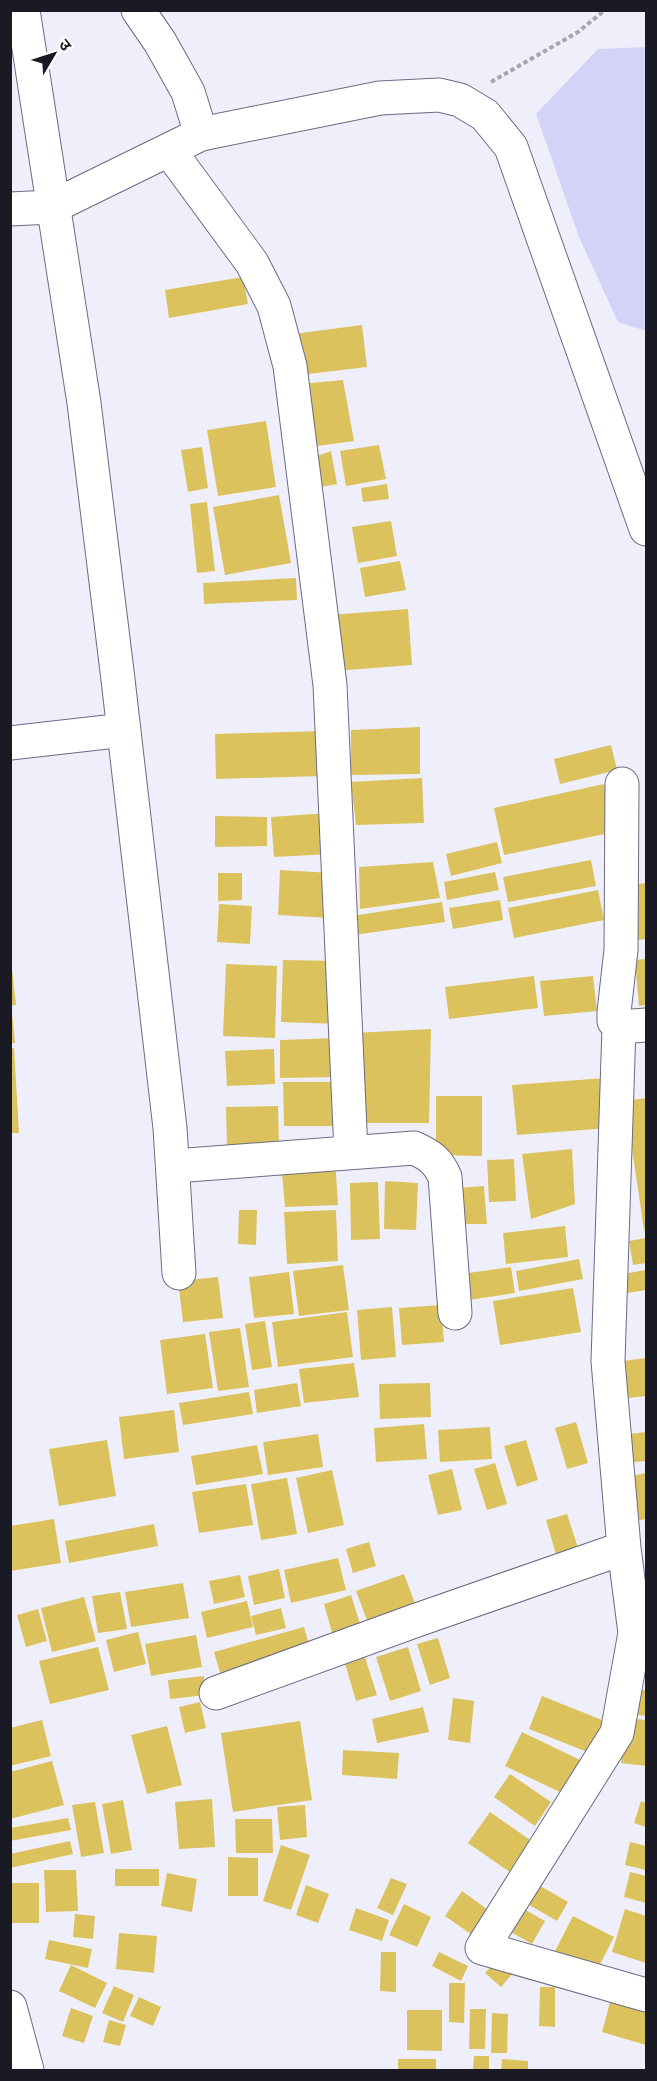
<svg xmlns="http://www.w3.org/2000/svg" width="657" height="2081" font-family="Barlow,'Noto Sans Devanagari',sans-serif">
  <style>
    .water { fill: #d2d3f7 }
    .building { fill: #dcc25c }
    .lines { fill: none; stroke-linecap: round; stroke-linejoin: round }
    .minor-casing { stroke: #6a6a86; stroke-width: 35 }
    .path { stroke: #a6a6b2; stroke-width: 4; stroke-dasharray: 4.5 3; stroke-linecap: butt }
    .minor { stroke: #fff; stroke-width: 33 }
  </style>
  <rect width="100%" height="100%" fill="#efeffc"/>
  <path class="water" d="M646 47V331L618 322 579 237 536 114 598 49Z"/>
  <path class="building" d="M243 277 248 304 169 318 165 290Z
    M362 325 367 367 300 375 293 334Z
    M343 380 354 441 310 447 301 384Z
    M266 421 276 487 218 496 207 430Z
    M379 445 386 479 346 486 340 451Z
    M202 447 208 488 188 492 181 450Z
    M331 451 337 484 321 487 317 456Z
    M387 484 389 499 363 502 361 488Z
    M279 495 291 563 225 575 213 507Z
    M207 502 215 571 197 573 190 504Z
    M391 521 397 556 358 563 352 527Z
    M400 561 406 590 365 597 360 568Z
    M296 578 297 600 204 604 203 583Z
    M408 609 412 665 334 671 329 615Z
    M420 727V774L351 775V730Z
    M321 731 322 776 216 779 215 734Z
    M611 745 617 770 560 784 554 759Z
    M422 778 424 823 356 825 351 782Z
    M604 784 614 832 504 855 494 808Z
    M329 813 332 854 274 857 271 817Z
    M215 816 267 817V846L215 847Z
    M497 842 502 863 451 876 446 854Z
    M591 860 596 886 508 902 503 877Z
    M433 862 440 898 360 909 359 867Z
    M280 870 332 873 329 918 278 915Z
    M495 872 499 890 447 900 444 882Z
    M218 873H242V900L218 901Z
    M646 883V939L631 941 625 886Z
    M598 890 604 920 514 938 508 908Z
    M500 900 503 920 453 929 449 908Z
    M442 902 445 922 354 935 352 916Z
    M219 904 252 906 250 944 217 942Z
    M646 959V1005L639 1006 635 960Z
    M283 960 339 961 338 1024 281 1022Z
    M226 964 277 966 275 1038 223 1036Z
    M10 969H12L16 1005 10 1006Z
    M534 976 538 1008 449 1019 445 987Z
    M593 976 597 1011 544 1016 540 981Z
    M10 1012H12L15 1043H10Z
    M431 1029 429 1123H354V1033Z
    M339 1038 340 1077 280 1078V1040Z
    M10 1048H14L19 1133H10Z
    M274 1049 275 1084 227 1086 225 1051Z
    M605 1078 609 1128 517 1135 512 1085Z
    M283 1082H339V1126H284Z
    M436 1096H482V1156L436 1155Z
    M646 1098V1230H644L625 1101Z
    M278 1106 279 1146 227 1147 226 1107Z
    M572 1149 575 1204 531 1219 522 1154Z
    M514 1159 516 1201 489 1202 487 1160Z
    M335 1160 338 1205 285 1207 281 1163Z
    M385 1181 418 1183 416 1230 384 1229Z
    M378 1182 380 1239 351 1240 350 1183Z
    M484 1186 487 1224H461L457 1188Z
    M239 1210H257L256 1245 238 1244Z
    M336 1210 338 1261 287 1264 284 1212Z
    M565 1226 568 1257 506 1264 503 1233Z
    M646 1238V1263L633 1265 629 1241Z
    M579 1259 583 1279 519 1291 516 1271Z
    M343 1265 349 1310 299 1316 293 1271Z
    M511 1267 515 1293 463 1301 461 1274Z
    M646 1270V1290L627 1293 623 1274Z
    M289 1272 294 1314 254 1318 249 1277Z
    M218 1277 223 1318 183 1322 178 1281Z
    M573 1288 581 1332 500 1345 493 1301Z
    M441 1305 444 1342 402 1345 399 1308Z
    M392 1307 396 1357 361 1360 357 1310Z
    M347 1312 353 1357 278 1367 272 1322Z
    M265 1321 272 1367 252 1370 245 1324Z
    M240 1328 249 1387 218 1391 209 1332Z
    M205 1334 213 1388 167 1394 160 1340Z
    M646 1358V1396L628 1398 623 1361Z
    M354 1363 359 1397 304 1403 299 1369Z
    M297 1383 301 1406 257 1413 254 1390Z
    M430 1383 431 1417 380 1419 379 1384Z
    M249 1392 253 1414 183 1425 179 1403Z
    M174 1410 179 1452 124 1459 119 1417Z
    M576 1422 588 1463 567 1469 555 1428Z
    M424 1424 427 1459 376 1462 374 1428Z
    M490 1427 492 1459 440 1462 438 1430Z
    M646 1432V1461L623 1463 620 1435Z
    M318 1434 323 1467 268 1475 263 1442Z
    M107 1440 116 1496 59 1506 49 1449Z
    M526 1440 538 1480 517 1487 504 1446Z
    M257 1445 263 1474 196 1485 191 1456Z
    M495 1463 507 1504 487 1510 474 1469Z
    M452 1469 462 1510 438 1515 428 1475Z
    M332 1470 344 1525 308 1533 296 1478Z
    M646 1473V1519L629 1522 622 1478Z
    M287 1478 297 1534 261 1540 251 1484Z
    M246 1484 253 1525 199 1533 192 1492Z
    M567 1514 580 1554 558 1561 546 1520Z
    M54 1519 61 1563 10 1571V1526Z
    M154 1524 158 1546 69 1563 65 1541Z
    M369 1542 376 1566 353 1573 346 1549Z
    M338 1558 346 1590 291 1603 284 1570Z
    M279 1569 285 1598 254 1605 248 1576Z
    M404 1574 416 1606 368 1623 356 1591Z
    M240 1575 245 1597 214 1604 209 1581Z
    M183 1583 189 1618 131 1627 125 1592Z
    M120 1592 127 1629 98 1633 92 1596Z
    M351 1595 361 1627 333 1636 324 1604Z
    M84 1597 96 1641 52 1652 41 1608Z
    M247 1601 253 1627 207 1638 201 1612Z
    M281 1608 286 1628 256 1635 251 1616Z
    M38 1609 47 1641 26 1647 17 1615Z
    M304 1627 312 1655 222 1679 214 1652Z
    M138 1632 146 1664 114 1672 106 1640Z
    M196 1635 202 1667 151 1676 145 1644Z
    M438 1638 450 1678 430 1685 417 1644Z
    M98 1647 109 1690 50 1704 39 1661Z
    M408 1647 421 1691 390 1701 376 1657Z
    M364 1654 377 1695 356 1701 344 1660Z
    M204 1676 206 1695 170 1699 168 1680Z
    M639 1690H646V1716L638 1715Z
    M542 1696 607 1722 595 1755 529 1729Z
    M453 1698 474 1701 470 1743 448 1740Z
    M200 1702 206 1728 185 1733 179 1707Z
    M423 1707 429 1732 377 1743 372 1719Z
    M627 1718 646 1720V1766L621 1763Z
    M42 1720 51 1756 10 1766V1728Z
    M300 1721 312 1800 233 1812 221 1733Z
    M167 1726 182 1785 147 1794 131 1735Z
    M522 1732 580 1760 564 1794 505 1766Z
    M343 1750 399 1753 397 1779 342 1775Z
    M52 1761 64 1805 10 1819V1772Z
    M510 1774 551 1802 535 1826 494 1797Z
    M212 1799 215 1847 179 1849 175 1802Z
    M123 1800 132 1850 111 1854 102 1804Z
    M641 1801 646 1803V1827L634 1823Z
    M95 1802 104 1853 81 1857 72 1805Z
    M305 1805 307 1837 280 1840 277 1807Z
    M490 1812 533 1842 511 1873 468 1843Z
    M68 1818 71 1830 10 1841V1828Z
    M235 1819H272L273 1853H236Z
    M70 1841 73 1854 10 1868V1854Z
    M630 1842 646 1846V1870L625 1865Z
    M281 1845 310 1855 291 1910 263 1901Z
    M228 1857 258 1858V1896H228Z
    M115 1869H159V1886H115Z
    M44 1870H76L78 1911 46 1912Z
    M630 1872 646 1876V1903L624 1897Z
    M167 1873 197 1879 192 1912 161 1906Z
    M391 1878 407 1884 393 1915 377 1908Z
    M530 1880 568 1902 557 1921 519 1899Z
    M10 1883H39V1923H10Z
    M306 1885 329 1894 318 1923 296 1915Z
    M462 1891 491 1912 475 1937 445 1916Z
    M404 1904 431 1917 417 1947 389 1935Z
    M515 1904 545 1921 532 1944 502 1927Z
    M356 1908 389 1920 382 1941 349 1930Z
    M625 1909 646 1916V1963L612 1952Z
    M75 1914 95 1916 93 1939 73 1937Z
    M573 1916 614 1937 594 1976 553 1955Z
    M119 1933 157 1936 154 1973 116 1969Z
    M49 1940 92 1949 88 1968 45 1959Z
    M381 1952H396V1992L380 1991Z
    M439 1952 468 1966 461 1981 432 1966Z
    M498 1959 514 1972 501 1987 485 1973Z
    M71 1965 107 1983 95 2008 59 1991Z
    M449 1983H465L464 2023 449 2022Z
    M114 1986 134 1995 123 2022 102 2013Z
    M540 1987H555V2027L539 2026Z
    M612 1995 646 2005V2045L602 2032Z
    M139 1997 161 2007 153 2026 130 2016Z
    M71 2008 93 2016 84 2043 62 2036Z
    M470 2009H486L485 2049H469Z
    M407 2010H442V2051L407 2050Z
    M492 2013 508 2014 507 2053H491Z
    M109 2020 126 2025 120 2046 103 2042Z
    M474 2056H489V2070H473Z
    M398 2059H436V2070H398Z
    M502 2059 528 2061V2070H501Z"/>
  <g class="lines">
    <defs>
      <path id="minor" d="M23 10 84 403 117 671 170 1128 179 1273
        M138 10 160 42 188 92 201 134
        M169 150 252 263 274 306 290 366 330 685 351 1152
        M10 209 52 207 201 134 380 98 439 95 460 100 485 115 511 147 646 529
        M10 743 124 730
        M622 784 621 950 614 1012V1021L619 1027 608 1361 624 1548 635 1633 617 1733 482 1948 646 1995
        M619 1027 646 1025
        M174 1166 414 1148C430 1155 438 1161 445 1177L455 1313
        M216 1693 417 1620 624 1548
        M10 2007 27 2070"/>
    </defs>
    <use href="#minor" class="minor-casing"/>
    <path class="path" d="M491 82 578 32 605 10"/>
    <use href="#minor" class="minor"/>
  </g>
  <rect width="657" height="2081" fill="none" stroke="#1a1a25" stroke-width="24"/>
  <g transform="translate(54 54) rotate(51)" stroke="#ffffff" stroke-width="4.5" paint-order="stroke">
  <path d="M0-4.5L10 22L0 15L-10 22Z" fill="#1a1a25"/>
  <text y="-9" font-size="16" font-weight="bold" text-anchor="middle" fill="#1a1a25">उ</text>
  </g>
</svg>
